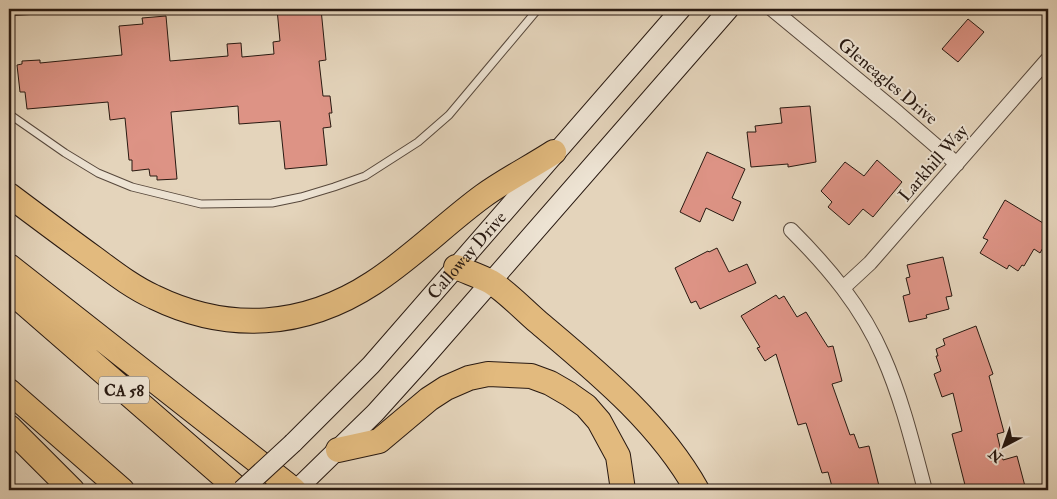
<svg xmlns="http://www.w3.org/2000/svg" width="1057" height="499" font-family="'IM FELL Double Pica',serif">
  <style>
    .building { fill: #dd9385; stroke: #281911 }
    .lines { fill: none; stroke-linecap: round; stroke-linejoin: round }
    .lane-casing { stroke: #57483c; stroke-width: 9 }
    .street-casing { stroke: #57483c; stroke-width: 16 }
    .secondary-casing { stroke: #281911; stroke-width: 21 }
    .highway-casing { stroke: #281911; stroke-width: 26 }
    .lane { stroke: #ede3d3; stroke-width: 7 }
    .street { stroke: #ede3d3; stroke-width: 14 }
    .secondary { stroke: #ede3d3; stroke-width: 19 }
    .highway { stroke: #e2ba7e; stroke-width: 24 }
    .secondary-bridge-casing { stroke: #281911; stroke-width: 21; stroke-linecap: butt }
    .secondary-bridge { stroke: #ede3d3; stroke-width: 19 }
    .labels { text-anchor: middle; stroke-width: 4; stroke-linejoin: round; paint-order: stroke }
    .shield { fill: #ede3d3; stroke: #63564b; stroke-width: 1 }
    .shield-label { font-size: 16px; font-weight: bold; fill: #281911 }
    .street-label { font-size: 18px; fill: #281911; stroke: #ede3d3 }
  </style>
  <rect width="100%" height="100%" fill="#e4d4bb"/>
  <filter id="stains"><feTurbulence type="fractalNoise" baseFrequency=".004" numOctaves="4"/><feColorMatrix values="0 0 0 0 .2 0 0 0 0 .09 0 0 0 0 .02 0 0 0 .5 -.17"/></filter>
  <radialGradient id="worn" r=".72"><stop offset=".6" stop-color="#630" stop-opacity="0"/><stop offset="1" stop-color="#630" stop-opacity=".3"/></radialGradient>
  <path class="building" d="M277 9H321L326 60 319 61 323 96H330L332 113H329L331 127 323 128 327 165 285 169 280 121 239 124 238 106 171 112 177 179 157 180V176H150L149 169 132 171V160H129L125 118 110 120 108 102 27 109 25 92H20L17 65 22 64V61L40 60V63L122 55 119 26 143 24 142 18 166 16 170 61 228 56 227 44 241 43 242 57 274 54 273 42 280 41Z
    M968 19 984 32 958 62 942 49Z
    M810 106 816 162 788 167V164L751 167 747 132H756L755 126 782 123 780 108Z
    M707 152 745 169 732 198 741 202 733 221 706 208 700 222 680 212Z
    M877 160 902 182 873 217 863 209 849 225 828 207 832 202 821 191 845 162 864 176Z
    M1005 200 1048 226V239L1040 253 1034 249 1024 266 1022 265 1018 271 1009 265 1007 269 980 253 988 240 983 238Z
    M717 248 729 272 747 264 756 283 700 309 696 301 691 303 675 268 708 251 709 252Z
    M943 257 952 296 946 297 949 309 926 315 927 318 909 322 903 296 910 294 906 278 910 277 907 265Z
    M776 295 779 299 784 296 797 317 806 312 828 347 833 346 842 381 832 384 850 435 854 434 859 448 869 446 880 490H833L828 472 822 473 806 423 798 425 776 354 765 361 757 348 760 347 741 316Z
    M976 326 993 374 989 376 1004 432 997 434 1003 460 1017 456 1026 490H976L975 487 966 489 952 434 962 431 953 393 942 397 934 374 941 371 936 356H938L936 349 945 345 943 339Z"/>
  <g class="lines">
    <defs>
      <path id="lane" d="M9 12 51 9
        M9 114 65 153 98 173 132 187 201 204 272 203 301 197 334 187 365 176 418 142 449 115 538 9"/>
      <path id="street" d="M772 9 898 113 957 164
        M791 230C828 267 862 307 883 356 902 399 913 445 925 490
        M843 288 870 263 1048 59"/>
      <g id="secondary">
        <path id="s1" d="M293 443 371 365 681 9"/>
        <path d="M296 490 375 413 421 362 729 9"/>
      </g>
      <path id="highway" d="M9 195C37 216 65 237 94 258 113 272 132 287 154 297 228 333 304 328 373 283 413 257 446 223 483 196 505 180 531 167 554 152
        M9 266 294 490
        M456 267C467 272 480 276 491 282 506 291 524 310 538 322 596 371 659 422 697 490
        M9 290 239 490
        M9 391 122 490
        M9 427 72 490
        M338 450 379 441 429 399 446 388 469 378 488 374 531 376 550 383 569 394 586 406 599 421 618 456 623 490"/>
    </defs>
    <use href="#lane" class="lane-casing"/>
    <use href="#street" class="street-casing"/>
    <use href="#secondary" class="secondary-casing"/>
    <use href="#highway" class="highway-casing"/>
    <use href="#lane" class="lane"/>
    <use href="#street" class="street"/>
    <use href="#secondary" class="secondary"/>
    <use href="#highway" class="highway"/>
    <defs>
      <path id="secondary-bridge" d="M242 490 293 443"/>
    </defs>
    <use href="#secondary-bridge" class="secondary-bridge-casing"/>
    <use href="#secondary-bridge" class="secondary-bridge"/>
  </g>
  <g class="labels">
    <rect class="shield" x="99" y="376.5" width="50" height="27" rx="4"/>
    <g class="shield-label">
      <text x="124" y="396">CA 58</text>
    </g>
    <g class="street-label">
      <text transform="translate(888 81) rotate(40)" y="6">Gleneagles Drive</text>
      <text transform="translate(933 163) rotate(-49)" y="6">Larkhill Way</text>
      <text dy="6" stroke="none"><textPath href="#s1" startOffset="256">Calloway Drive</textPath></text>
    </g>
  </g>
  <rect width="1057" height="499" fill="none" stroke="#e4d4bb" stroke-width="30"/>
  <rect x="10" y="10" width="1037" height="479" fill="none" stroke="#281911" stroke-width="2.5"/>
  <rect x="15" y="15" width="1027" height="469" fill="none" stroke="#281911"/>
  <g transform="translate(1004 446) rotate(221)" stroke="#ede3d3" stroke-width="4" paint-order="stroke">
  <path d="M0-4L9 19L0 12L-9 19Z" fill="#281911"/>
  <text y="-8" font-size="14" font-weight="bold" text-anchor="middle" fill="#281911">N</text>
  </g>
  <rect width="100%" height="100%" filter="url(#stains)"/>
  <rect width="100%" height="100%" fill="url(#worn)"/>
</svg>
